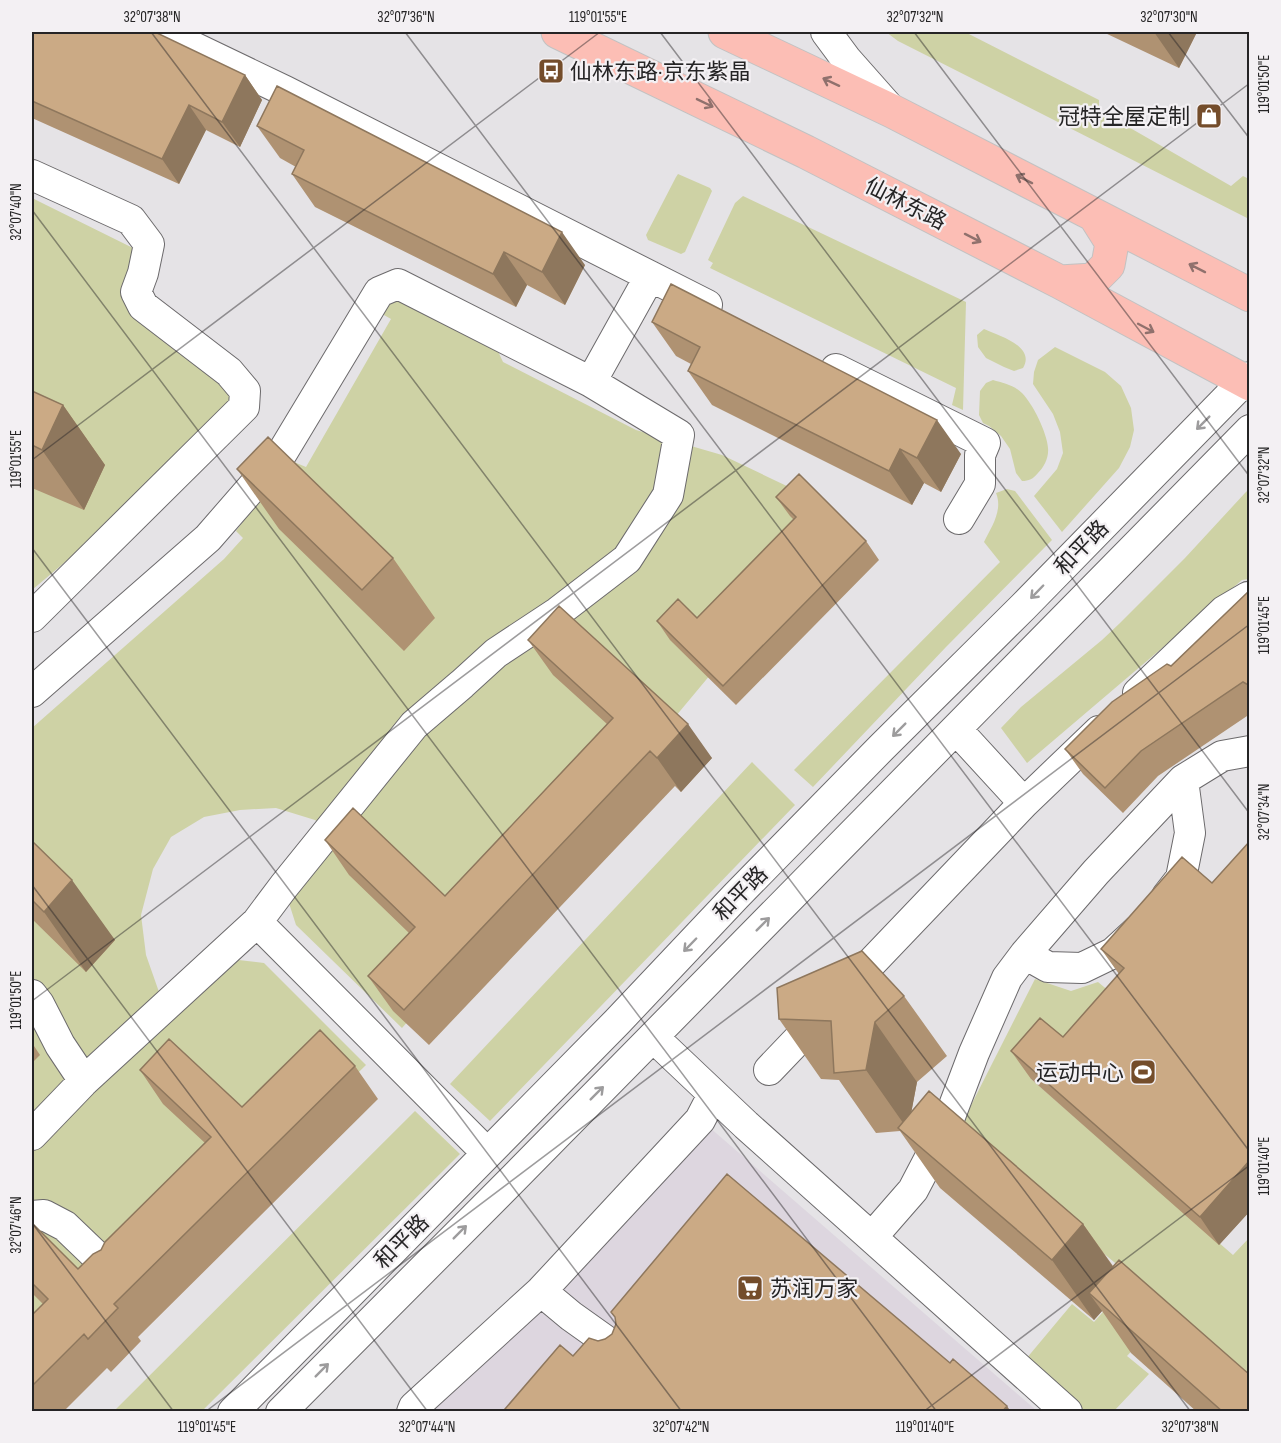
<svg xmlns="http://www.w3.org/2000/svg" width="1281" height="1443" font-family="'Sofia Sans Condensed','Noto Sans SC',sans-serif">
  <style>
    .built { fill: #ddd6df }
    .green { fill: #ced2a5 }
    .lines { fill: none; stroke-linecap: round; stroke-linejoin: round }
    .minor-casing { stroke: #6c6a6c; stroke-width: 32 }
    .major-casing { stroke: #c2c2c2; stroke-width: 35 }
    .minor { stroke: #fff; stroke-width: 30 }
    .major { stroke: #fcbeb5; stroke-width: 33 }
    .wall { fill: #af9272 }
    .shaded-wall { fill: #8e775d }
    .building { fill: #cbaa85; stroke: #8e775d; stroke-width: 1.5 }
    .oneway { stroke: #90716d }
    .oneway2 { stroke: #9d9c9d }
    .ticks { fill: none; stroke: #252425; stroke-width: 1.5; stroke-opacity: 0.45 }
    .labels { text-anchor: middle; stroke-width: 4.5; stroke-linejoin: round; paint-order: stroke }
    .poi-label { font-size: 22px; fill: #252425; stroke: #f3f0f3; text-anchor: start }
    .street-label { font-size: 22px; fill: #252425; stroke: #f3f0f3 }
    .neatline { fill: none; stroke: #252425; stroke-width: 2 }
    .ticks-label { font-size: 15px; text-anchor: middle; fill: #252425 }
  </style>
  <rect width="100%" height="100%" fill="#e5e3e6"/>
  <path class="built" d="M709 1127 1036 1410V1411L421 1412Z"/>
  <path class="green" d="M886 32H965L1099 100V110L1231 186 1243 176 1249 179V219L898 41Z
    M678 174 710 188 712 191 685 252 681 254 648 240 646 235 676 177Z
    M743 196 966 302 963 410 952 405 956 388 710 268 713 263 708 260 735 203Z
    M32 198 137 250 126 288 230 387 233 399 90 541 32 590Z
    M401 297 496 347 503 362 636 430 722 455 791 488 828 534 650 747 402 1028 296 925 288 900 336 837 315 820 276 808 240 810 204 817 171 837 153 869 141 915 146 955 159 992 230 959 264 963 366 1065 32 1392V728L224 559 243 538 236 531 289 460 306 467 391 319 377 311Z
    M984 329C999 336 1036 346 1023 368L1014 371 1004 367 986 358 978 347 977 335Z
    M1055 347 1105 372 1121 386 1131 408 1134 430 1130 447 1119 468 1062 532 1034 496 1057 469 1063 453 1060 432 1053 414 1033 384 1034 372 1038 360Z
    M993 380C1003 383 1014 385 1022 393 1033 404 1047 433 1048 448 1049 458 1044 467 1038 473 1033 479 1029 481 1022 481L1016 473 1010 449 1001 436 989 426 983 423 979 415 980 391 986 383Z
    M1007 489 1015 491 1052 540 946 647 813 787 794 770 1000 562 984 542C992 526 1003 510 996 493Z
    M1249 489V579L1242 580 1027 763 1001 728 1021 707 1102 640 1120 623 1185 558 1245 493Z
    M752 762 795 805 490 1121 450 1084Z
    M1035 979 1071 991 1098 982 1127 1006 1087 1051 1062 1037 1031 1079 1233 1255 1249 1238V1378L1169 1310 1127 1356 1149 1374 1114 1411H1085L1026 1359 1072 1304 1094 1322 1133 1278 958 1131Z
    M415 1111 460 1154 202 1411H114Z"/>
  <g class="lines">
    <defs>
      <path id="minor" d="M162 32 285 91 707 305
        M826 32 846 59 892 111
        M32 175 131 220 149 244 143 273 136 292 143 306 229 372 245 391 244 407 32 617
        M836 369 985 443 980 455V484L959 519
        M591 382 650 276
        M32 692 208 538 282 453 379 292 398 284 591 382 679 435 668 495 627 559 558 612 496 653 462 684 414 725 284 886 257 922 84 1081 32 1135
        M1138 693 1224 611 1248 597 1250 598
        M956 729 1024 803
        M1167 896 1181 878 1190 833 1183 780
        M257 922 487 1153
        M1025 954 1048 967 1082 968 1113 953 1138 930
        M32 995 39 1004 60 1045 84 1081
        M653 1037 746 1125 1067 1412
        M769 1070 1024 803 1099 731
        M32 1216 44 1215 65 1226 112 1271
        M872 1237 913 1190 946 1127 974 1053 1007 978 1025 954 1096 872 1183 780 1222 756 1250 751
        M541 1291 571 1316 616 1348
        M233 1412 617 1022 736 896 881 748 1023 607 1244 381 1250 377
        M281 1412 514 1178 1250 430
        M412 1412 414 1407 541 1291 700 1120 713 1095"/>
      <path id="major" d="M558 32 806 152 1060 282 1250 384
        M725 32 892 111 1250 295
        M1060 282 1093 280 1108 265 1112 243 1095 216"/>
    </defs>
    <use href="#minor" class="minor-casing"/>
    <use href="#major" class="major-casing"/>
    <use href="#minor" class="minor"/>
    <use href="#major" class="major"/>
  </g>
  <path class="wall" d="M32 32 245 75 262 100 240 147 206 130 179 184 32 118Z
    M1103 32H1197L1179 68Z
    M257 126 585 265 565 305 527 285 516 307 315 207 292 174 296 167 280 158Z
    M652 322 961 454 941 492 924 483 912 505 712 405 688 371 691 364 676 356Z
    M32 391 63 405 105 465 84 510 32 488Z
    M237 469 393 558 435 618 404 651 279 529Z
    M776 497 866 541 879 560 736 705 670 640 657 621 697 618 794 520 790 516Z
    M1250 590V714L1158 776 1123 813 1083 774 1065 749 1171 666Z
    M528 640 712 758 681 792 675 786 429 1045 393 1011 368 976 409 933 349 875 325 840 445 896 607 724 553 675Z
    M32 841 115 940 86 972 32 919Z
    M1250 841V1211L1219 1245 1031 1079 1011 1051 1063 1037 1119 974 1101 949 1212 883Z
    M904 996 947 1056 917 1082 911 1113 1083 1224 1113 1266 1250 1412H1197L1131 1353 1102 1311 1094 1320 940 1188 900 1131 876 1133 839 1080 821 1079 779 1019Z
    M32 1043 40 1055 32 1063Z
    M355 1066 378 1099 138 1337 141 1341 111 1372 107 1368 63 1412H32V1315L43 1304 32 1293V1223L78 1269 101 1250 205 1143 163 1104 140 1070 242 1107Z"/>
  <path class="shaded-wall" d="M1154 32H1197L1179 68Z
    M245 75 262 100 240 147 222 122Z
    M189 105 206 130 179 184 162 159Z
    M562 232 585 265 565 305 542 272Z
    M504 252 527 285 516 307 493 274Z
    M63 405 105 465 84 510 42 450Z
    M937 420 961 454 941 492 917 458Z
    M900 449 924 483 912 505 889 471Z
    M688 724 712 758 681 792 657 758Z
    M72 880 115 940 86 972 44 912Z
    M875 1022 917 1082 908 1130 866 1070Z
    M1250 1160V1211L1219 1245 1200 1217Z
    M1083 1224 1125 1284 1089 1293 1102 1311 1094 1320 1052 1260Z
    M1007 1406 1011 1412H1002Z"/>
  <path class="building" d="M32 32H155L245 75 222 122 189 105 162 159 32 101Z
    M277 86 562 232 542 272 504 252 493 274 292 174 304 150 257 126Z
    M671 284 937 420 917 458 900 449 889 471 688 371 700 347 652 322Z
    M32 391 63 405 42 450 32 445Z
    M268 437 393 558 362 590 237 469Z
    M799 474 866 541 723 686 657 621 678 599 697 618 796 517 776 497Z
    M1250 590V686L1243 682 1141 751 1105 788 1065 749 1112 702 1167 664 1171 666Z
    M559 606 688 724 657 758 650 751 404 1010 368 976 415 927 325 840 353 808 445 896 613 718 528 640Z
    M32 841 72 880 44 912 32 900Z
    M1250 841V1160L1200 1217 1011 1051 1040 1018 1063 1037 1124 968 1101 949 1182 857 1212 883Z
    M862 951 904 996 875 1022 866 1070 834 1073 831 1021 779 1019 777 988Z
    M320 1030 355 1066 114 1304 118 1308 88 1339 84 1334 32 1386V1315L48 1299 32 1283V1223L78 1269 93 1254 101 1250 105 1242 211 1137 140 1070 169 1039 242 1107Z
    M929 1091 1083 1224 1052 1260 898 1128Z
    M727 1174 950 1363 953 1359 1007 1406 1002 1412H508L505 1409 560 1345 573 1356 589 1338 598 1341 605 1339 612 1334 616 1324 615 1317 611 1312Z
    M1119 1260 1250 1375V1412H1223L1089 1293Z"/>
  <defs><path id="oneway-shaft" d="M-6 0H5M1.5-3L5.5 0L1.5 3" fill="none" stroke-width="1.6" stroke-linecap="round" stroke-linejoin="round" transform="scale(1.5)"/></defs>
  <g class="oneway">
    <use href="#oneway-shaft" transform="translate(831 82) rotate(-155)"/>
    <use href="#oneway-shaft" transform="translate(705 103) rotate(26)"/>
    <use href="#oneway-shaft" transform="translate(1024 179) rotate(-153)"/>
    <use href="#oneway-shaft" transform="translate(973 238) rotate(27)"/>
    <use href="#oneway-shaft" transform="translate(1197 268) rotate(-153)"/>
    <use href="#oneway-shaft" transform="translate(1146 328) rotate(28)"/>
  </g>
  <g class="oneway2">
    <use href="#oneway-shaft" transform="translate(1203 423) rotate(135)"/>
    <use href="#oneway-shaft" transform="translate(1037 592) rotate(134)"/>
    <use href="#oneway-shaft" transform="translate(899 730) rotate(135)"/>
    <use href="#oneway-shaft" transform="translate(763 924) rotate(-45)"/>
    <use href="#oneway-shaft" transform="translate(690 945) rotate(134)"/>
    <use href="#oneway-shaft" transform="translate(597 1093) rotate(-45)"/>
    <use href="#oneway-shaft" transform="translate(460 1232) rotate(-45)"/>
    <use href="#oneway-shaft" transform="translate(322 1370) rotate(-45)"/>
  </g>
  <path class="ticks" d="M151 32 1191 1412M405 32 1250 1152M660 32 1250 814M914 32 1250 477M1168 32 1250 139M32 210 937 1412M32 460 600 32M32 548 682 1412M32 885 428 1412M32 1001 1250 83M32 1223 174 1412M205 1412 1250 624M923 1412 1250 1165"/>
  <defs>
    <symbol id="bus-square" viewBox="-11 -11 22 22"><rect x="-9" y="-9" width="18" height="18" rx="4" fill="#744d2b" stroke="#f3f0f3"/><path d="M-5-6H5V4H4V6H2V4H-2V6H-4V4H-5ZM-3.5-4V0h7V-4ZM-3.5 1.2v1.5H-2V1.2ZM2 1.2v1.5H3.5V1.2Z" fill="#fff"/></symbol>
    <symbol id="shop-square" viewBox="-11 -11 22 22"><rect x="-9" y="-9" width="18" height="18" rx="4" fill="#744d2b" stroke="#f3f0f3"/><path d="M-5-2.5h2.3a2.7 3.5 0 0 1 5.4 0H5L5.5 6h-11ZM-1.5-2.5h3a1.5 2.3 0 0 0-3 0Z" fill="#fff"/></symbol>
    <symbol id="stadium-square" viewBox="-11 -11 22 22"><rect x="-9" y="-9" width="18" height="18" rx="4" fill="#744d2b" stroke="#f3f0f3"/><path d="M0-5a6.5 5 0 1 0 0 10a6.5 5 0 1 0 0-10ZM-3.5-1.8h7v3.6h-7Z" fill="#fff"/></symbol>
    <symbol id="supermarket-square" viewBox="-11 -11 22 22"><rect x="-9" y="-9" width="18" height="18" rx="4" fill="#744d2b" stroke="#f3f0f3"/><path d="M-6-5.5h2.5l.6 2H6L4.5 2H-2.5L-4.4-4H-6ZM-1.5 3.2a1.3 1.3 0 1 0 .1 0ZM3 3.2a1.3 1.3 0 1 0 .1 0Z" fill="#fff"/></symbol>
  </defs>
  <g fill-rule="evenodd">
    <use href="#bus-square" x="536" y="56" width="30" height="30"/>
    <use href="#shop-square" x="1194" y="101" width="30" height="30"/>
    <use href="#stadium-square" x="1128" y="1057" width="30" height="30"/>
    <use href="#supermarket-square" x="735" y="1273" width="30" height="30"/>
  </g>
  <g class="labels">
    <g class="poi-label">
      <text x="570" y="79">仙林东路·京东紫晶</text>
      <text x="1190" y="124" text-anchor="end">冠特全屋定制</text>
      <text x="1124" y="1080" text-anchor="end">运动中心</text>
      <text x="770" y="1296">苏润万家</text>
    </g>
    <g class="street-label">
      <text transform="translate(906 203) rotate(27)" y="8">仙林东路</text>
      <text transform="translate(1081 547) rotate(-46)" y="8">和平路</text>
      <text transform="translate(740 893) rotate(-46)" y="8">和平路</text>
      <text transform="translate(401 1241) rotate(-45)" y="8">和平路</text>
    </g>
  </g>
  <rect width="1281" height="1443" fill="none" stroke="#f3f0f3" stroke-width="66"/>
  <rect x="33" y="33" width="1215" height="1377" class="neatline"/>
  <g class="ticks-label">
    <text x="152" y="22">32°07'38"N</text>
    <text x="406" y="22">32°07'36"N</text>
    <text x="598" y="22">119°01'55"E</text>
    <text x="915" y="22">32°07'32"N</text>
    <text x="1169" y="22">32°07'30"N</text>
    <text transform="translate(1264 84) rotate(-90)" y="5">119°01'50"E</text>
    <text transform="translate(16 212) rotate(-90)" y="5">32°07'40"N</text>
    <text transform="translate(16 459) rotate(-90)" y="5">119°01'55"E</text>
    <text transform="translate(1264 475) rotate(-90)" y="5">32°07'32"N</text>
    <text transform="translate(1264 625) rotate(-90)" y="5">119°01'45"E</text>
    <text transform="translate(1264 812) rotate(-90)" y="5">32°07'34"N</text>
    <text transform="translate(16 1000) rotate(-90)" y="5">119°01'50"E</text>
    <text transform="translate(1264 1166) rotate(-90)" y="5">119°01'40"E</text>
    <text transform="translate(16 1225) rotate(-90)" y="5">32°07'46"N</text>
    <text x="207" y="1432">119°01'45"E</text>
    <text x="427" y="1432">32°07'44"N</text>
    <text x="681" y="1432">32°07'42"N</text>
    <text x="925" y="1432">119°01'40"E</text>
    <text x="1190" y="1432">32°07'38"N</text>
  </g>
</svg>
